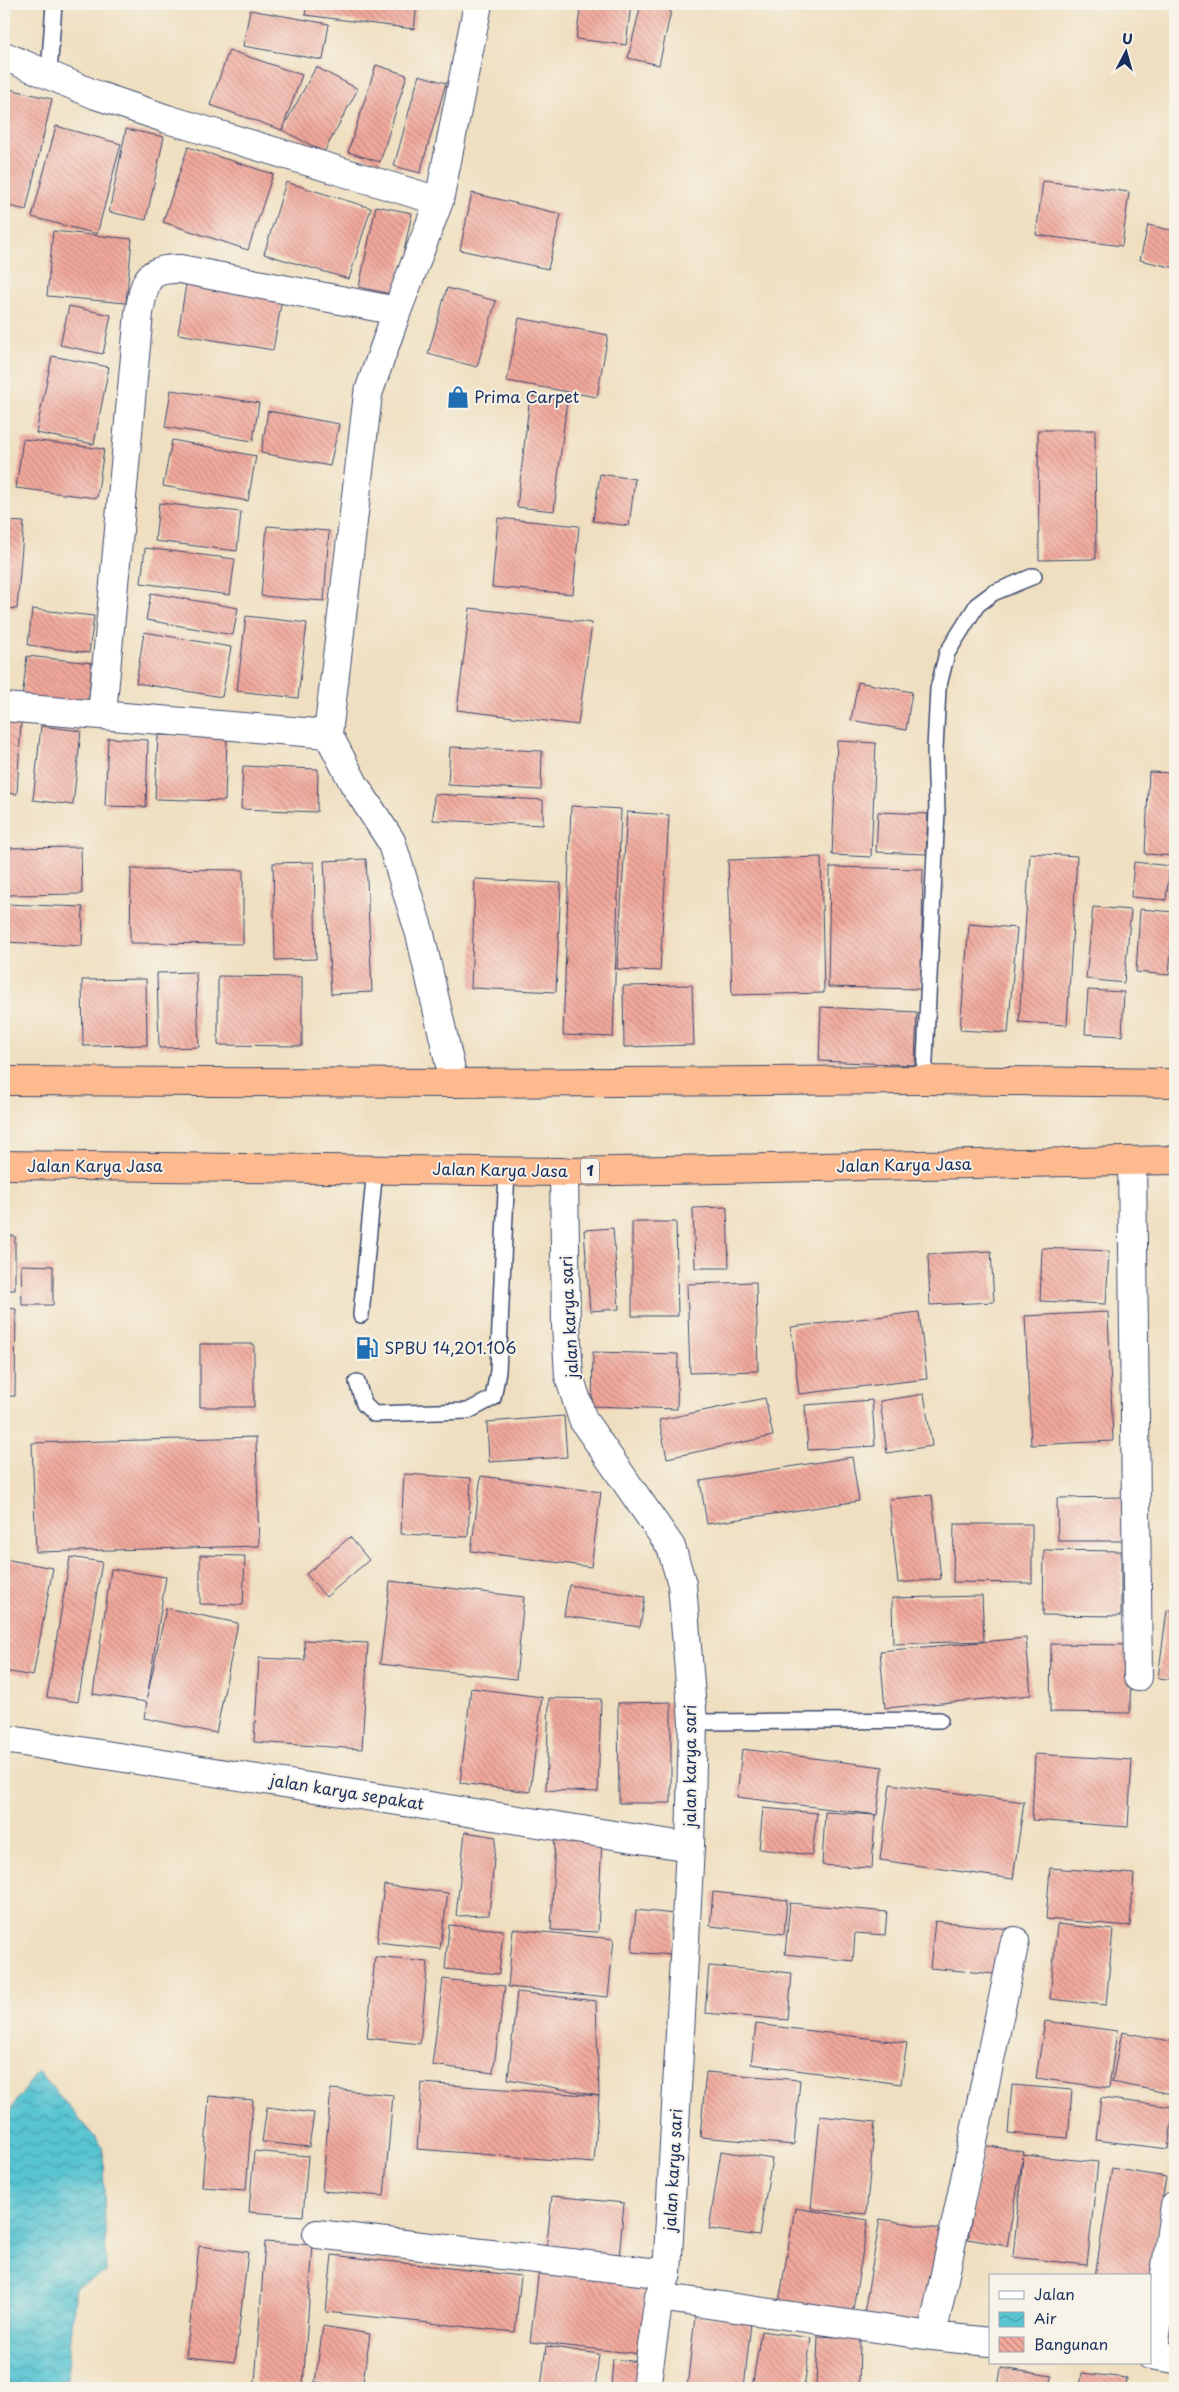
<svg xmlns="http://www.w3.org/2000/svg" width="1179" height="2392" font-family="'Playpen Sans',sans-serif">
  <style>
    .water { fill: url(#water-waves); stroke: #3a7a98 }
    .building { fill: url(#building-back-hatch) }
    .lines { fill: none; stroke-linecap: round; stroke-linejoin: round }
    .lane-casing { stroke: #3b496d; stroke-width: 18 }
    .street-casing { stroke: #3b496d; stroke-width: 30 }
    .highway-casing { stroke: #3b496d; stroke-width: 30 }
    .lane { stroke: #fff; stroke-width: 15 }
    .street { stroke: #fff; stroke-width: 28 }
    .highway { stroke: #fcba8e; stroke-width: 28 }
    .labels { text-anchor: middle; stroke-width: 4; stroke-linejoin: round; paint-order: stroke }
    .shield { fill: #f7f3e8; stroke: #5d6a87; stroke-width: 1 }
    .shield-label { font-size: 15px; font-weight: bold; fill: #1b2f5e }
    .poi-label { font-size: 16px; fill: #1b2f5e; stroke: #f7f3e8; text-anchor: start }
    .street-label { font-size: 16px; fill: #1b2f5e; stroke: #f7f3e8 }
  </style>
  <defs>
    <pattern id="water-waves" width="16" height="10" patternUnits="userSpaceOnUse" patternTransform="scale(1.25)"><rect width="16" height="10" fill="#58c4d2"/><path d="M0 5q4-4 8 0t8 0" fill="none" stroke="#48a0ae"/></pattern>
    <pattern id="building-back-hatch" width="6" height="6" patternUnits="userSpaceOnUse" patternTransform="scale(1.25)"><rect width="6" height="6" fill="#f2a89b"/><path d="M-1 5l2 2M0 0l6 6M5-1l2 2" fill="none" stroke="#c38982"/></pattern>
  </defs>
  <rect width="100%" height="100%" fill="#f7f3e8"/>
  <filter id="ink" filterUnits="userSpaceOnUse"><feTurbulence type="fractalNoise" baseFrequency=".02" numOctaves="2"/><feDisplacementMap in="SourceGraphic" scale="10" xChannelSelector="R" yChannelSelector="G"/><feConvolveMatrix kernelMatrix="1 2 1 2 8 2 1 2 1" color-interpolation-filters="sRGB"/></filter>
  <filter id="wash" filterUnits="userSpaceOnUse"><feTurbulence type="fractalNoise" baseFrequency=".0096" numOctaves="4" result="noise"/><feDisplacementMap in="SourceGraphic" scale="20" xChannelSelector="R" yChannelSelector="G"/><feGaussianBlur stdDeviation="1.12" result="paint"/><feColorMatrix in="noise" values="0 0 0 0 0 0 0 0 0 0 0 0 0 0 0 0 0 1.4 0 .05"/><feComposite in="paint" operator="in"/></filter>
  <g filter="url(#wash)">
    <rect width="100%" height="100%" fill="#efdfc0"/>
    <path class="water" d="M38 2071 103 2147 106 2273 76 2287 66 2388H4V2118Z"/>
    <g id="blocks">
      <path class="building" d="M307 4H417L414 29 305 15Z
        M581 4H631L626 45 576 39Z
        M641 4 671 11 659 65 628 58Z
        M833 4H859L858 9Z
        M250 10 329 24 323 60 243 46Z
        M229 50 302 75 282 130 316 67 358 89 324 152 282 130 210 105Z
        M376 65 407 75 380 162 348 152Z
        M419 75 446 83 420 173 394 166Z
        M9 89 52 99 26 210 4 205V113Z
        M56 126 121 144 97 234 32 217Z
        M126 129 164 137 146 220 109 212Z
        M188 147 273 174 248 250 163 222Z
        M1043 181 1129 192 1122 246 1036 235Z
        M286 182 371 208 349 279 264 254Z
        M472 193 561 214 548 269 460 250Z
        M376 206 412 213 395 295 359 287Z
        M1148 225 1175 231V268L1140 260Z
        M53 231 132 239 126 303 47 296Z
        M187 278 283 293 273 350 178 334Z
        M447 288 496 301 477 367 428 354Z
        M69 306 111 315 103 354 60 345Z
        M519 318 608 335 597 397 507 381Z
        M52 356 109 367 94 444 36 433Z
        M171 390 259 403 253 441 165 427Z
        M530 396 567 400 554 511 517 507Z
        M268 411 339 424 330 466 261 453Z
        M1038 430H1095L1096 559 1039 560Z
        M23 439 104 449 97 498 16 488Z
        M172 440 256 456 248 501 163 486Z
        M600 474 635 479 629 526 593 521Z
        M159 503 241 512 237 551 155 541Z
        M498 518 579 526 573 594 492 587Z
        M4 521 24 522 17 609 4 608Z
        M267 526 329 531 324 601 261 596Z
        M145 548 235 559 230 595 141 583Z
        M151 593 238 608 233 635 146 620Z
        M470 608 592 623 578 725 457 710Z
        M32 609 94 616 89 653 28 645Z
        M246 616 307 623 298 698 237 691Z
        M144 632 231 647 222 697 136 683Z
        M27 656 92 663 88 706 22 699Z
        M858 682 912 692 906 730 851 720Z
        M4 720 21 721 17 794 4 793Z
        M41 726 81 731 73 805 33 800Z
        M158 735 227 737 225 801 155 799Z
        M108 738 148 740 146 807 105 806Z
        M837 741 876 743 871 857 832 855Z
        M450 747 542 751 541 790 448 785Z
        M243 766 318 769 317 812 241 809Z
        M1149 772 1175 773V856L1145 854Z
        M434 794 543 800V825L433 820Z
        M571 806 621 809 613 1037 563 1035Z
        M627 812 669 815 660 971 617 969Z
        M878 812 928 814 926 854 876 852Z
        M81 847 82 894 6 895V848Z
        M1030 853 1077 856 1067 1025 1019 1022Z
        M821 857 824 993 732 995 728 860Z
        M366 859 372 992 331 994 324 861Z
        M314 862 316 959 275 960 273 863Z
        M1134 862 1170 866 1166 900 1131 897Z
        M830 867 923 869 921 989 828 987Z
        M131 869 243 870V944L130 943Z
        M475 879 561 883 556 992 471 988Z
        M4 904 83 907 82 946 4 942Z
        M1093 907 1131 910 1124 983 1086 979Z
        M1140 909 1174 912 1169 975 1136 972Z
        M969 924 1017 928 1008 1033 960 1030Z
        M196 972 199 1047 159 1048 157 973Z
        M218 976 302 977V1046L218 1045Z
        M146 979 147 1045 83 1046 82 980Z
        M692 985 694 1045 624 1047 623 986Z
        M1088 990 1124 992 1122 1036 1085 1034Z
        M821 1007 917 1012 915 1065 819 1061Z
        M727 1207 729 1268H695L693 1208Z
        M632 1222H676L678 1316H632Z
        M613 1228 619 1309 590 1311 584 1230Z
        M4 1236H15V1290H4Z
        M1042 1248 1109 1251 1106 1304 1040 1301Z
        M991 1251 994 1302 930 1305 928 1254Z
        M21 1265 53 1266V1305H22Z
        M756 1282 758 1371 690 1373 687 1284Z
        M4 1308 16 1309 15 1396H4Z
        M919 1312 927 1379 799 1394 791 1327Z
        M1108 1312 1113 1441 1031 1445 1025 1316Z
        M200 1344H254V1407H200Z
        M593 1352 678 1354 677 1409 592 1406Z
        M924 1394 932 1446 887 1453 880 1401Z
        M765 1398 773 1436 667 1458 659 1420Z
        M872 1400 875 1446 808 1450 805 1405Z
        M564 1416 567 1457 489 1462 487 1422Z
        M256 1437 259 1546 36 1552 32 1443Z
        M852 1457 859 1501 707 1524 700 1481Z
        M404 1474 471 1478 468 1537 401 1534Z
        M481 1476 601 1492 591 1567 471 1551Z
        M932 1495 941 1579 898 1583 889 1499Z
        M1125 1497V1541H1058L1057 1498Z
        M954 1524H1032V1583L953 1582Z
        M350 1537 369 1560 326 1597 306 1574Z
        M1044 1550 1121 1551V1616L1043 1615Z
        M200 1555 245 1556 243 1605 200 1604Z
        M70 1557 102 1562 78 1702 47 1697Z
        M4 1559 53 1568 33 1676 4 1671Z
        M111 1569 166 1577 147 1698 166 1608 238 1623 216 1733 144 1718 147 1702 93 1694Z
        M390 1581 524 1597 516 1679 380 1664Z
        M569 1585 645 1597 640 1627 564 1616Z
        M982 1596 984 1641 893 1644 892 1598Z
        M1167 1610 1175 1611V1680L1158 1678Z
        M1026 1638 1031 1695 885 1708 880 1651Z
        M304 1640 368 1643 362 1749 254 1742 259 1658 305 1660Z
        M1051 1644 1131 1645 1130 1713 1050 1712Z
        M471 1688 542 1697 530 1792 460 1783Z
        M549 1698 601 1699 598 1792 546 1790Z
        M671 1702V1803H619L618 1703Z
        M742 1749 883 1767 877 1815 737 1797Z
        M1035 1754 1132 1760 1128 1827 1032 1820Z
        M890 1784 1024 1802 1013 1879 880 1860Z
        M763 1808 817 1813 812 1855 759 1849Z
        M825 1812 875 1815 872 1868 822 1865Z
        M465 1832 496 1837 489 1915 456 1916Z
        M555 1834 602 1835 598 1932 551 1930Z
        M1050 1868 1134 1874 1130 1926 1046 1919Z
        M384 1885 448 1893 440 1949 377 1942Z
        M713 1892 787 1900 784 1934 710 1926Z
        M790 1903 887 1912 885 1935 855 1933 853 1961 785 1954Z
        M636 1910 675 1914 672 1955 632 1952Z
        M935 1921 1009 1929 1005 1975 930 1968Z
        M1057 1924 1113 1930 1106 2005 1050 1999Z
        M449 1925 503 1930 499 1974 445 1969Z
        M513 1929 614 1939 608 1997 508 1987Z
        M375 1957 428 1962 420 2044 367 2038Z
        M709 1966 792 1973 788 2020 705 2013Z
        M443 1979 505 1986 493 2073 432 2065Z
        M517 1992 596 2001 599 2096 594 2163 417 2149 422 2083 599 2096 508 2079Z
        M1045 2021 1117 2031 1109 2088 1036 2078Z
        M756 2024 907 2043 901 2084 751 2064Z
        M1122 2032 1175 2042V2079L1172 2094 1112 2082Z
        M706 2072 800 2080 794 2145 700 2137Z
        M1012 2085 1072 2090 1068 2138 1008 2133Z
        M331 2089 393 2095 384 2196 322 2191Z
        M209 2096 253 2100 246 2190 202 2187Z
        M1101 2098 1174 2107 1168 2149 1096 2140Z
        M267 2107 314 2113 309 2147 262 2142Z
        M820 2116 875 2122 866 2214 811 2209Z
        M984 2145 1024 2152 1023 2155 1098 2162 1087 2265 1013 2257 1023 2157 1007 2246 968 2239Z
        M254 2151 308 2156 303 2216 249 2212Z
        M721 2151 772 2159 759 2236 709 2229Z
        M1112 2168 1166 2177 1150 2276H1095Z
        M552 2196 624 2203 619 2258 546 2251Z
        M795 2208 868 2220 851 2321 778 2308Z
        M880 2219 946 2230 929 2330 863 2319Z
        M265 2242 313 2245 303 2386 255 2383Z
        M199 2246 248 2252 235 2362 186 2357Z
        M332 2255 521 2276 515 2332 326 2312Z
        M539 2269 650 2282 641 2354 530 2342Z
        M695 2316 751 2322 744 2388H687Z
        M323 2326 370 2334 362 2388 315 2382Z
        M761 2331 811 2338 804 2388H752Z
        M818 2336 860 2338 859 2388H816Z
        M546 2346 599 2354 595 2388H541Z
        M613 2359 640 2362 638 2388H611Z
        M1001 2368 1052 2376 1050 2388H998Z
        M1082 2373 1127 2378 1126 2388H1080Z"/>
    </g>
  </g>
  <g filter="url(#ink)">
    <use href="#blocks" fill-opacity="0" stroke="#3b496d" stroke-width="1"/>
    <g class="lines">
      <defs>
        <path id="lane" d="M49 73 54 4
          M924 1080 937 811 935 749 938 689 947 653 977 605 993 593 1034 576
          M361 1315 375 1168
          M357 1382 364 1404 374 1414 468 1411 493 1398 498 1371 507 1170
          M693 1722 940 1720"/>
        <path id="street" d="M4 56 96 95 167 119 439 201
          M103 703 139 313C145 283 144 268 180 269L397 311
          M4 707 328 734
          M454 1083 420 934 391 841 354 784 328 734 368 394 397 311 439 201 478 4
          M1132 1161 1138 1677
          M564 1172 566 1325 569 1376 583 1420 671 1547 682 1584 693 1722 690 1847 667 2274 659 2297 646 2388
          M4 1739 690 1847
          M317 2234 667 2274
          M659 2297 932 2336 990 2342
          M932 2336 1015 1941
          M1150 2355 1175 2359
          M1153 2355 1175 2205"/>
        <path id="highway" d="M4 1081 454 1083 924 1080 1175 1083
          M4 1165 564 1172 1175 1160"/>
      </defs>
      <use href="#lane" class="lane-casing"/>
      <use href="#street" class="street-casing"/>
      <use href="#highway" class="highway-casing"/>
      <use href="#lane" class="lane"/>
      <use href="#street" class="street"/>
      <use href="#highway" class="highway"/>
    </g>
  </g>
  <defs>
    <symbol id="shop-bare" viewBox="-9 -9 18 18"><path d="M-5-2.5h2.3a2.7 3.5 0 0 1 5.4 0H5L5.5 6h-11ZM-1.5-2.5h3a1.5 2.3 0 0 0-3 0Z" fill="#1f6fb2" stroke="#f7f3e8" stroke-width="2.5" paint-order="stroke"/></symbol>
    <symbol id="fuel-bare" viewBox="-9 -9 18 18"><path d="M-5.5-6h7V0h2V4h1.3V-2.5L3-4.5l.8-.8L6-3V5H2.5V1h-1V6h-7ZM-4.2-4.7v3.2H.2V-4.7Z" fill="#1f6fb2" stroke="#f7f3e8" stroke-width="2.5" paint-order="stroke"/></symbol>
  </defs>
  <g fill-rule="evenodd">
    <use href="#shop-bare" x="442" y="381" width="32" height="32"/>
    <use href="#fuel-bare" x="351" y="1332" width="32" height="32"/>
  </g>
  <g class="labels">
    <rect class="shield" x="581" y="1158.5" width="18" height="25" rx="4"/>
    <g class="shield-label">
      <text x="590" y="1176">1</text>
    </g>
    <g class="poi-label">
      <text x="474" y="403">Prima Carpet</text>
      <text x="384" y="1354">SPBU 14,201.106</text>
    </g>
    <g class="street-label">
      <text transform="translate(904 1165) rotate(-1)" y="6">Jalan Karya Jasa</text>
      <text x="95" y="1172">Jalan Karya Jasa</text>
      <text transform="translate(500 1170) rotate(1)" y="6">Jalan Karya Jasa</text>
      <text transform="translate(569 1317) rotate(-93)" y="6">jalan karya sari</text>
      <text transform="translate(690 1766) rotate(-90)" y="6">jalan karya sari</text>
      <text transform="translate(347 1792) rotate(9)" y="6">jalan karya sepakat</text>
      <text transform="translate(673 2170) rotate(-87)" y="6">jalan karya sari</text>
    </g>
  </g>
  <rect width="1179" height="2392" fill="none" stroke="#f7f3e8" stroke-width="20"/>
  <rect x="989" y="2274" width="162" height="90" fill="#f7f3e8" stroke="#9fa5b1"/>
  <rect x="999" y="2291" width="25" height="8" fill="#ffffff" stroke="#9fa5b1"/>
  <text x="1034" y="2300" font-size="15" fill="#1b2f5e">Jalan</text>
  <rect x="999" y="2312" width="25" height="15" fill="url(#water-waves)" stroke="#9fa5b1"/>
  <text x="1034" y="2324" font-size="15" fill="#1b2f5e">Air</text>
  <rect x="999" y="2337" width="25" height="15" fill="url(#building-back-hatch)" stroke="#9fa5b1"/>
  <text x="1034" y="2350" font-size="15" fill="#1b2f5e">Bangunan</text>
  <g transform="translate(1126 52) rotate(6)" stroke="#f7f3e8" stroke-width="4" paint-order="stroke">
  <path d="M0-4L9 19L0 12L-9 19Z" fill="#1b2f5e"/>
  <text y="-8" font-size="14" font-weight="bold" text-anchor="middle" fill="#1b2f5e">U</text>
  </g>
</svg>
